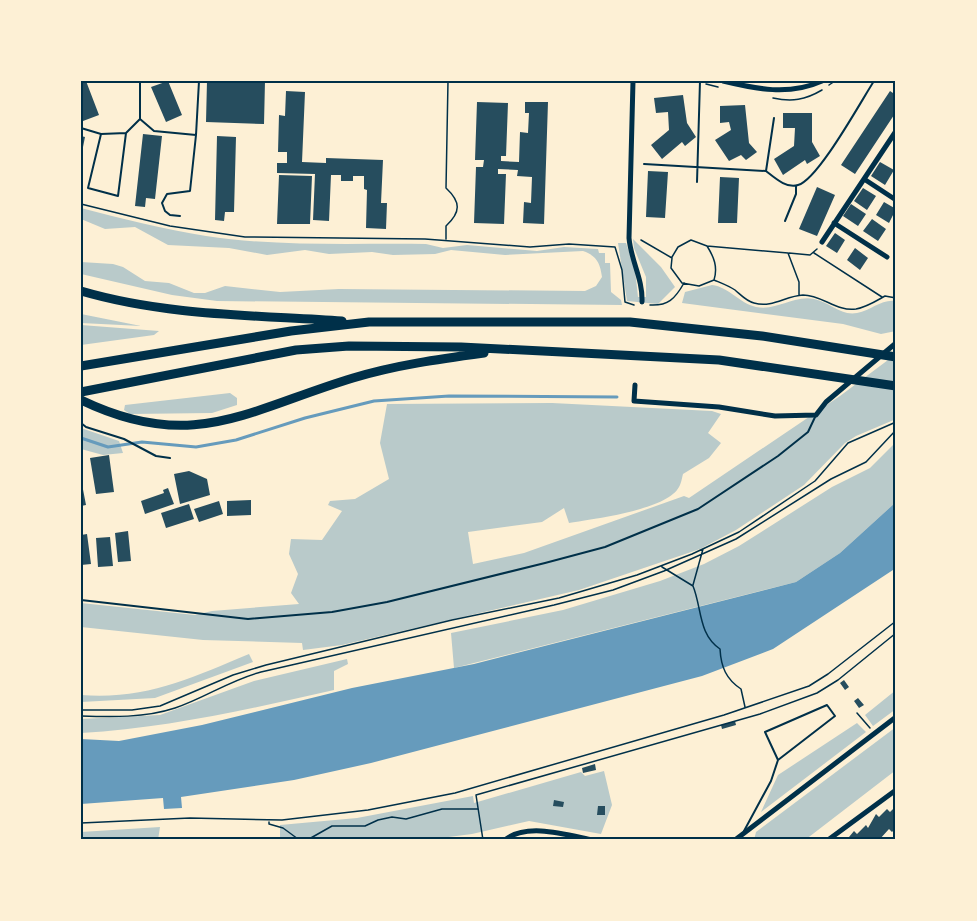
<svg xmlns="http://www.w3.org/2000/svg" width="977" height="921" font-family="Roboto,sans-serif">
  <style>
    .green { fill: #b9caca }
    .water { fill: #669bbc }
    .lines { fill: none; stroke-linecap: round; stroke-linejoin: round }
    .stream { stroke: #669bbc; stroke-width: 3 }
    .building { fill: #264d5e }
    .path { stroke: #003049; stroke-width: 1.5 }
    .service { stroke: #003049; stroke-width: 2 }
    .minor { stroke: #003049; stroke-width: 5 }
    .motorway { stroke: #003049; stroke-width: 9 }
    .neatline { fill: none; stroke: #003049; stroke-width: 2 }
  </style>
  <rect width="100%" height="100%" fill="#fdf0d5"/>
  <path class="green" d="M81 208C122 219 164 229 206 236 278 247 353 243 426 244L443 248 467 245 537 251 564 247 598 249 599 253H605V263H610L611 292 621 300 622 305 217 301 172 295 81 274V262L113 264 123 267 145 281 169 283 194 293H205L225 286 280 292 339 289 585 291 596 286 602 277C600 263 597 256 583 251L505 255 451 250 435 254 393 255 372 252 329 254 305 250 267 255 229 248 168 245 135 227 105 229 81 219Z
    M633 239 661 267 675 287 658 304 627 301 618 243H626L635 270 638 297H646V277L634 248Z
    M712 285C729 287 739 303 756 307 778 311 793 295 814 299 830 302 840 316 857 313 872 310 881 299 896 301V331L881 334 843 324 682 303 685 292Z
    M81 314 141 326 81 323Z
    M81 325 159 331 154 335 81 345Z
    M896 354V419L856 436 845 443 804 485 736 530 700 549 579 590 342 645 303 650 302 643 203 640 81 627V603L195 615 212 611 299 604 291 593 298 574 289 554 291 539 322 540 342 511 328 505 330 501 355 499 389 479 380 443 387 404 552 403 712 411 721 414 708 433 721 443 709 458 683 474C682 478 681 484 679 487 667 510 593 519 569 523L564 508 542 522 468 532 473 564 524 553 684 496 689 498 840 396Z
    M230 393 237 398V405L212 413 130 414 124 410 125 405Z
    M81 428 119 441 123 453 103 455 81 449Z
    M896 442V502L840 553 796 582 454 668 451 633 563 610 660 581 704 564 739 546 832 487 870 468Z
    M249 654 253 662 155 698 81 702V695C146 700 191 678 249 654Z
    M347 659 348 664 334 671V690C250 709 167 728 81 733V719L160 715 254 681Z
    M896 690V709L873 726 865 715Z
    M857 723 866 732 761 812 778 775Z
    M896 727V770L805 840H754L756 832Z
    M604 771 612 805 601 834 529 821 472 834 425 840H280V825L357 818 473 796 474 803 581 772 585 776Z
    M160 827 158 840H81V832Z"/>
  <path class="water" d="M896 502V568L773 649 702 676 371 763 294 780 181 797 182 808 164 809 163 798 81 804V739L119 741 202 725 352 688 474 664 796 582 840 553Z"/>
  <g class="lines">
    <path class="stream" d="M81 438 108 447 142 442 196 447 236 440 305 418 374 401 449 396 617 397"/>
  </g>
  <path class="building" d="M81 81H86L99 115 83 121Z
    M168 81 182 115 166 122 151 87Z
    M207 81H265L264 124 206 122Z
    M286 91 305 92 302 162 326 163V158L383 160 381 203H387L386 229 366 228 367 190 364 189V176H353V181H341V175H331L329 221 313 220 315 174 277 173V163H287V152H278L279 115 285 116Z
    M890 91 896 95V112L855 174 841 165Z
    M683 95 687 123 696 137 685 146 682 142 662 159 651 145 669 130 668 112 656 113 654 98Z
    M477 102 508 103 506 156H501V161L519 162 520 132 528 133 529 113H525V102H548L544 224 523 223 524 202 531 203 532 177 517 176 518 170 498 169V174H506L504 224 474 223 476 167H483L484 160H475Z
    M745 105 749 143 757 152 746 160 741 155 729 161 715 140 731 130 729 122 720 123V106Z
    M783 113H812V142L820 156 807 164 805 160 783 175 774 159 794 146 795 128H783Z
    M143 134 162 136 155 199 146 198 145 207 135 206Z
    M81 136 85 137 82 152H81Z
    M217 136 236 137 234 212H225L224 221 215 220Z
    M880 162 894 170 885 185 871 176Z
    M648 171 668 172 665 218 646 217Z
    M279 175 312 176 310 224H277Z
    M720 177 739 178 737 223H718Z
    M817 187 835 195 817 236 799 229Z
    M863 188 876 196 867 210 854 201Z
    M884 202 896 209 889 223 876 215Z
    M851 204 866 214 858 226 843 216Z
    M872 219 886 229 878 241 863 231Z
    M835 233 845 240 837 253 826 246Z
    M855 248 868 258 860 270 847 260Z
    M109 455 114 492 96 494 90 458Z
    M189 471 207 479 210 495 180 504 174 474Z
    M81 479 86 505 81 506Z
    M168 488 174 504 145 514 141 501 164 493 163 490Z
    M251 500V515L227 516V501Z
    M219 501 223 514 199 522 194 509Z
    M189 504 194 519 166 528 161 513Z
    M128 531 131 561 118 562 115 533Z
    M87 534 91 564 81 565V535Z
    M110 537 113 566 98 567 96 538Z
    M844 680 849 687 845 690 840 683Z
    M858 698 864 705 859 708 854 701Z
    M735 721 736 725 722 729 721 725Z
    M595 764 596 770 583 773 582 768Z
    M554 800 564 802 563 807 553 806Z
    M896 800V828L892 832 889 829 879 840H852L849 837 854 831 857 834 866 825 868 828 876 814 879 817 887 809 890 812 896 806 893 803Z
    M598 806H605V815H597Z"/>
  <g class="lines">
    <path class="path" d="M640 81 695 82
      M706 84 718 87
      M829 85 835 81
      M773 98C792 102 805 100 822 90
      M81 204 170 226 245 237 425 239 530 247 569 244 615 247 622 270 625 302 634 305
      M446 239V226C461 212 461 202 446 188L448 81
      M641 240 672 258 671 268 682 283 699 286 714 280C721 283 729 286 735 290 741 295 746 301 754 303 773 308 785 296 803 295 822 295 837 312 856 309 867 307 876 301 885 296L896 298
      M707 246 788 253 799 282V295
      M789 253 810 255 817 249
      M814 253 882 297
      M672 257 678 247 691 240 707 246C714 257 718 267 714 280
      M650 305C668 306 675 299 684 283
      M662 567 693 586C702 608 698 634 720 649 721 667 726 679 741 689L745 707
      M693 585 703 549
      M81 710H132L160 706 233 675 266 665 452 620 559 598 637 575 692 554 739 532 815 481 848 443 896 422
      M857 713 870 728
      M81 716C111 717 145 718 175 708 205 698 230 680 261 672L554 605 613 590 664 571 736 539 831 479 866 462 896 430
      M269 822V824L283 828 298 839H309L332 826H365L378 820 392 817 406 819 442 809H478
      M81 823 190 818 282 820 368 810 455 793 724 715 809 686 828 674 896 621
      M483 840 476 795 760 714 817 693 838 680 896 633"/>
    <path class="service" d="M140 119 154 131 196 135 190 191 167 194 162 203 165 211 170 215 180 216
      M81 128 101 134 126 133 140 119V81
      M101 134 88 188 118 196 126 133
      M196 135 199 81
      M644 164 766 171C775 178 787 189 798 185 818 180 861 101 874 81
      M766 171 774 118
      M697 182 700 81
      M785 221 796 194V186
      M81 423 86 427 124 439 156 456 170 458
      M81 600 248 619 332 612 387 602 545 563 605 547 698 509 778 456 808 432 816 415
      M744 831 771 781 778 760 835 716 827 705 765 732 778 760"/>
    <path class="minor" d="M633 81 629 238C631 261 643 279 642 302
      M723 81C756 89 789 96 822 81
      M864 179 896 200
      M834 223 887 257
      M822 242 896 131
      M635 385 634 401 719 407 775 416 816 415 826 402 896 343
      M505 840C526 822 568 835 593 840
      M735 840 896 717
      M828 840 896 790"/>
    <path class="motorway" d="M81 291C166 316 255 315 342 321
      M81 366 291 331 369 322H630L762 336 896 357
      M81 392 296 350 349 346 461 347 719 360 896 386
      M81 400C193 454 247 410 353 378 396 365 440 359 484 353"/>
  </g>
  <rect width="977" height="921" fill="none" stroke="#fdf0d5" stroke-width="165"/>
  <rect x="82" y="82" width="812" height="756" class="neatline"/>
</svg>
